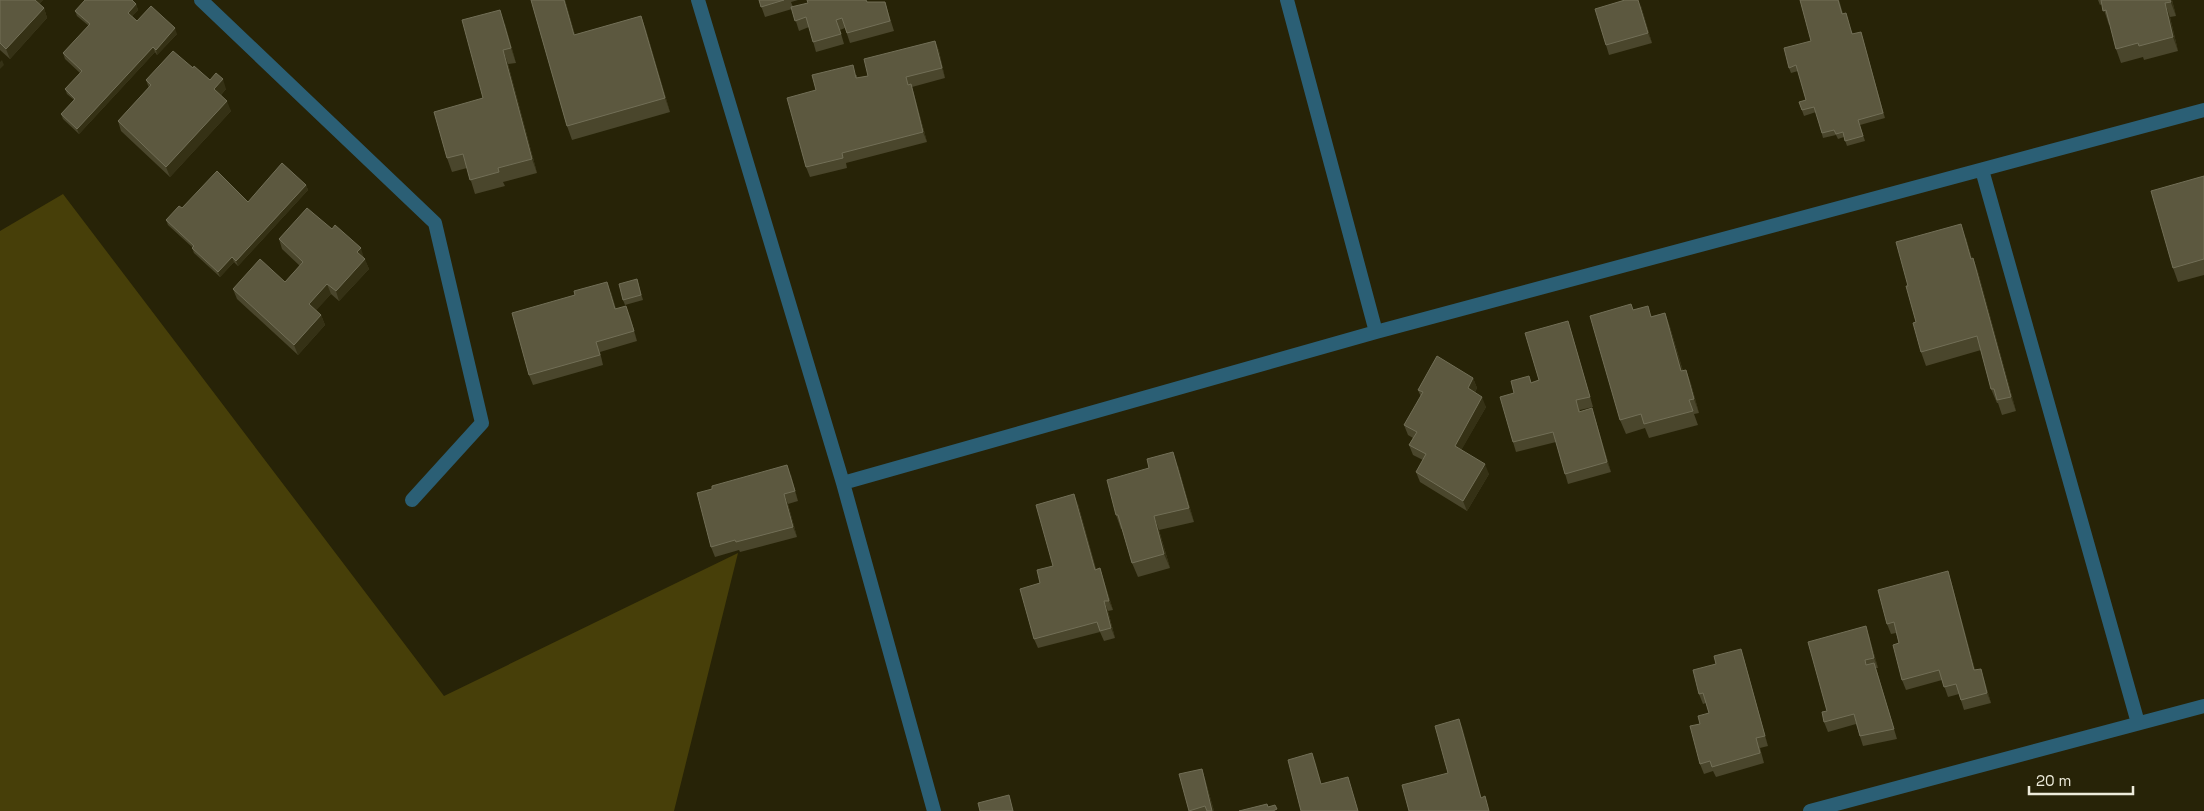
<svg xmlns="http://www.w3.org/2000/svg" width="2204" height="811" font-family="'Space Grotesk',sans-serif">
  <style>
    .green { fill: #473f09 }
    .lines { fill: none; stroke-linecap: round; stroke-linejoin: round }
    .minor { stroke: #2b5f75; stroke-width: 14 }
    .wall { fill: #4a462c }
    .shaded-wall { fill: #353115 }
    .building { fill: #5c583f; stroke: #726f57 }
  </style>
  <rect width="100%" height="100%" fill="#272307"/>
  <path class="green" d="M63 194 444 696 738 553 674 811H0V231Z"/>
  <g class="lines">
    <path class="minor" d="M201 0 435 223 482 423 412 500
      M698 0 843 483 934 811
      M1287 0 1376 332
      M1982 170 2138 723
      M843 483 1376 332 2204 110
      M1810 811 2204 706"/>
  </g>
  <path class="wall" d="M0 0H43L39 4 44 8 47 18 10 59 0 50Z
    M531 0H565L575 35 641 16 646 30 670 112 572 140 567 126Z
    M759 0H798L791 2 793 7 866 0 867 2H885L894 31 850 43 845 28 840 30 844 44 816 52 809 27 799 31 792 9 765 17Z
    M1800 0H1839L1843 14 1853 34 1861 32 1885 118 1860 125 1865 141 1847 146 1844 137 1838 139 1836 135 1823 138 1816 112 1804 116 1799 102 1806 100 1798 71 1791 73 1789 68 1811 41Z
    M2098 0H2172L2176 16 2170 17 2178 51 2144 60 2143 57 2121 63 2116 49 2110 24 2109 25 2102 4 2100 5Z
    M136 4 138 10 132 16 137 21 177 34 157 55 155 52 79 134 63 119 61 114 74 100 67 94 65 89 80 73 65 59 63 53 89 26 77 16 75 11Z
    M1641 6 1652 43 1609 55 1606 45Z
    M505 24 516 63 508 64 537 173 503 182 505 186 475 194 467 168 452 172 447 158 483 98Z
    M935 41 939 51 945 78 912 87 914 94 927 142 846 163 847 168 810 177 806 167 816 90 857 75V78L868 76Z
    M193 68 210 80 226 89 221 95 231 111 170 177 121 131 118 121 149 88 146 80Z
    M2204 176V275L2178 282 2173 268Z
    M306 185 308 190 238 266 234 262 220 277 194 253 192 248V247L168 225 166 220 182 208 248 202Z
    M1966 238 1972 259 1973 258 1978 272 2016 411 2002 415 1998 403H1997L1991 389 1981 350 1926 366 1921 352 1916 322 1908 286Z
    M279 239 364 258 369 269 339 301 331 294 316 310 321 315 325 325 298 355 237 299 233 289 285 282 300 266 282 249Z
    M637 279 643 300 625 305 623 300Z
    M611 292 616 309 630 316 637 341 600 352 603 365 533 385 529 375Z
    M1634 310 1652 316 1665 313 1670 327 1683 371 1686 370 1691 384 1699 413 1694 414 1698 425 1649 438 1645 428 1626 434 1620 420Z
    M1571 331 1593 407 1580 410V412L1595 418 1611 472 1568 484 1556 442 1516 452 1513 442 1514 393 1529 376 1531 382 1539 380Z
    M1473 378 1477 388 1475 392 1486 407 1461 450 1489 474 1467 511 1420 482 1416 472 1423 460 1413 455 1409 445 1413 438 1408 435 1404 425 1421 397 1418 390Z
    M1178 466 1194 522 1159 530 1170 568 1138 577 1132 563 1122 529H1121L1116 515Z
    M791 475 798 501 788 504 797 537 740 552 739 550 715 557 711 547Z
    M1078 504 1096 569 1100 568 1113 610 1108 611 1115 638 1104 641 1100 632 1038 648 1034 639 1053 566Z
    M1951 581 1975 670 1984 679 1991 703 1964 710 1959 694 1948 697 1942 680 1906 690 1902 680 1899 643 1896 633 1891 634 1887 624Z
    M1869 636 1878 668H1876L1897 739 1863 746 1856 724 1828 732 1824 722 1827 711Z
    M1744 659 1768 746 1760 748 1764 763 1716 777 1713 771 1704 774 1700 764V724L1709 713 1706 703 1703 704 1699 694Z
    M1202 769 1205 779 1214 811H1189Z"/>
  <path class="shaded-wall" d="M33 0H43L36 8Z
    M564 0H565L579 49 574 35Z
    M1638 0 1641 6 1652 43 1648 33Z
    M2170 0H2172L2176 16Z
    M2165 3 2170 17 2178 51 2173 37Z
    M136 4 138 10 130 18 128 13Z
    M44 8 47 18 10 59 6 49Z
    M500 10 505 24 516 63 511 48Z
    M641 16 646 30 670 112 665 98Z
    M175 28 177 34 157 55 156 50Z
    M935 41 939 51 945 78 942 68Z
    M153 47 155 52 79 134 77 129Z
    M503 50 508 64 537 173 532 159Z
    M2 60 4 65 0 69V62Z
    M223 79 226 89 217 99 214 89Z
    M911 84 914 94 927 142 923 132Z
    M227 101 231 111 170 177 166 167Z
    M306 185 308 190 238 266 236 261Z
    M1961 224 1966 238 1976 273 1971 259Z
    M361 248 364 258 357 252Z
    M232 257 234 262 220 277 218 272Z
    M1973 258 1978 272 2016 411 2011 397Z
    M365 259 369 269 339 301 336 291Z
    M607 282 611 292 618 319 615 309Z
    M327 284 331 294 313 314 309 304Z
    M626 306 630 316 637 341 634 331Z
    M1665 313 1670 327 1687 385 1681 371Z
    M321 315 325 325 298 355 294 345Z
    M1686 370 1691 384 1699 413 1694 399Z
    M1473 378 1477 388 1471 398 1468 388Z
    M1482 397 1486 407 1458 456 1455 446Z
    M1592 408 1595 418 1611 472 1607 462Z
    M1173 452 1178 466 1194 522 1189 508Z
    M1485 464 1489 474 1467 511 1463 501Z
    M787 465 791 475 798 501 795 491Z
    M784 494 788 504 797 537 793 527Z
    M1074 494 1078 504 1098 580 1095 570Z
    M1154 516 1159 530 1170 568 1164 554Z
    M1100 568 1103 578 1113 610 1109 601Z
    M1948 571 1951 581 1978 680 1974 670Z
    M1104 601 1108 611 1115 638 1111 628Z
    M1866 626 1869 636 1878 668 1874 658Z
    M1741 649 1744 659 1768 746 1765 736Z
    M1981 669 1984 679 1991 703 1987 693Z
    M1459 719 1463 729 1484 807 1481 798Z
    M1312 753 1316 763 1324 794 1321 784Z
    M1202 769 1205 779 1214 811H1212Z"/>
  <path class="building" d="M0 0H35L44 8 6 49 0 43Z
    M85 0H132L136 4 128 13 137 21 151 6 175 28 156 50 153 47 77 129 61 114 75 99 65 89 82 71 63 53 90 24 75 11Z
    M531 0H564L574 35 641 16 665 98 567 126Z
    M759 0H784L761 7Z
    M807 0H866L867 2H885L890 21 847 33 842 18 836 20 841 34 813 42 806 17 795 21 791 7 808 3Z
    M1625 0H1638L1648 33 1606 45 1595 9Z
    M1800 0H1838L1842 14 1846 13 1852 34 1861 32 1883 113 1858 120 1863 136 1845 141 1843 132 1836 134 1834 130 1822 133 1814 107 1802 110 1799 102 1806 100 1796 65 1789 68 1784 48 1811 41Z
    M2101 0H2170L2171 2 2165 3 2173 37 2139 46 2138 43 2116 49 2106 10 2103 11Z
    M500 10 511 48 503 50 532 159 498 168 499 172 470 180 463 154 447 158 434 112 483 98 462 20Z
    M935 41 942 68 906 77 908 85 911 84 923 132 842 153 843 158 806 167 787 98 816 90 812 75 853 65 856 78 868 76 864 59Z
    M173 51 193 68 194 66 210 80 216 73 223 79 214 89 227 101 166 167 118 121 151 85 146 80Z
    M282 163 306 185 236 261 232 257 218 272 192 248 194 246 166 220 179 206 182 208 217 171 248 202Z
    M2204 176V259L2173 268 2151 191Z
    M307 208 332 229 335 225 361 248 357 252 365 259 336 291 327 284 309 304 321 315 294 345 233 289 260 259 285 282 303 262 279 239Z
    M1961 224 1971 259 1973 258 2011 397 1997 400 1994 389H1991L1977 336 1921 352 1913 323 1916 322 1906 286H1908L1896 242Z
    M637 279 641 295 623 300 619 284Z
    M607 282 615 309 626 306 634 331 596 342 600 355 529 375 512 313 575 295 574 291Z
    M1631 304 1633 310 1648 306 1651 317 1665 313 1681 371 1686 370 1694 399 1689 400 1693 411 1644 424 1641 414 1620 420 1590 316Z
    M1568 321 1590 397 1576 400 1579 412 1592 408 1607 462 1565 474 1553 432 1513 442 1500 397 1514 393 1511 381 1529 376 1531 383 1539 380 1525 333Z
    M1437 356 1473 378 1468 388 1482 397 1455 446 1485 464 1463 501 1416 472 1426 454 1409 445 1417 432 1404 425 1423 392 1418 390Z
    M1173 452 1189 508 1154 516 1164 554 1132 563 1118 515H1116L1107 480 1149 468 1147 459Z
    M787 465 795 491 784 494 793 527 736 542 735 540 711 547 697 493 712 489V486Z
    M1074 494 1095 570 1100 568 1109 601H1104L1111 628 1100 631 1097 622 1034 639 1020 589 1040 583 1037 570 1053 566 1036 505Z
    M1948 571 1974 670 1981 669 1987 693 1961 700 1956 684 1944 687 1939 670 1902 680 1893 645 1899 643 1894 622 1887 624 1878 590Z
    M1866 626 1874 658 1865 660 1866 665 1874 663 1894 729 1860 736 1854 714 1824 722 1822 712 1827 711 1808 642Z
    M1741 649 1765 736 1756 738 1760 753 1712 767 1710 761 1700 764 1690 726 1700 724 1698 716 1709 713 1703 693 1699 694 1693 670 1716 664 1714 656Z
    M1459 719 1481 798 1485 796 1489 811H1409L1402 785 1448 773 1435 726Z
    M1312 753 1321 784 1348 777 1358 811H1301L1288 760Z
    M1202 769 1212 811H1207L1205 806 1189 811 1179 774Z
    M1009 795 1013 811H980L978 803Z
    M1267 804 1268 807 1275 805 1277 809 1273 811H1239Z"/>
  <path d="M2029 786v8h104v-8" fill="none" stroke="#edebdb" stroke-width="2.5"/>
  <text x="2036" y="786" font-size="15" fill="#edebdb" stroke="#272307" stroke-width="4" paint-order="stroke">20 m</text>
</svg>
